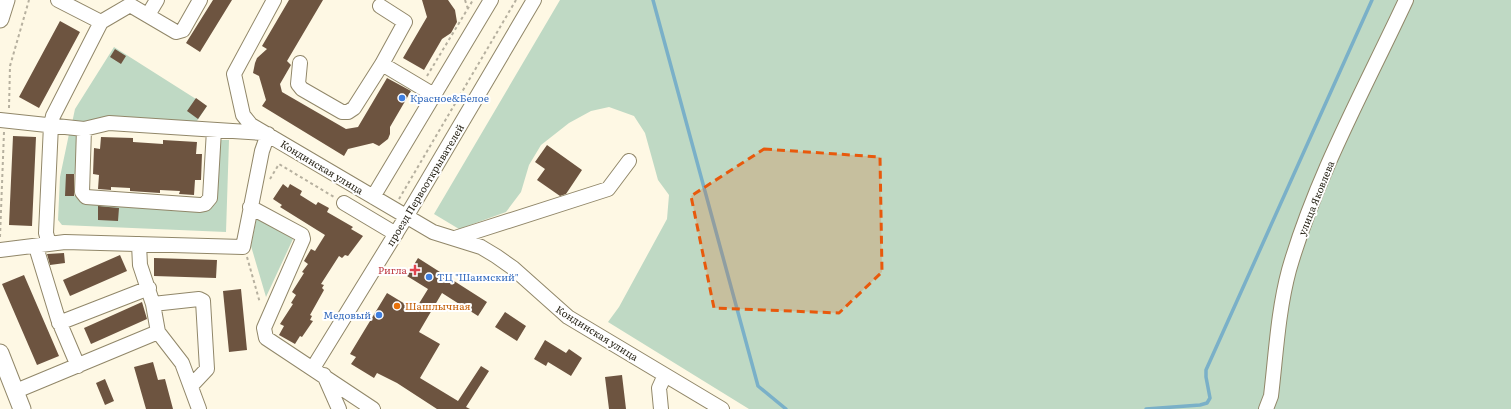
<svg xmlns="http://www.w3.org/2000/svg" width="1511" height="409" font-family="Literata,serif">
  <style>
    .green { fill: #bfd9c4 }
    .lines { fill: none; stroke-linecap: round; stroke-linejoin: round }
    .stream { stroke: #7ab0c8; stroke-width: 3.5 }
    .building { fill: #6d5440 }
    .minor-casing { stroke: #918769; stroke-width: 16 }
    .major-casing { stroke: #918769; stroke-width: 19 }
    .path { stroke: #b6b09f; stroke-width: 2; stroke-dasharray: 3 3; stroke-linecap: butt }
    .minor { stroke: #fff; stroke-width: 14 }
    .major { stroke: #fff; stroke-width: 17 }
    .marked { fill: #e8590c; fill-opacity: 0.2; stroke: #e8590c; stroke-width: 3; stroke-dasharray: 8 5; stroke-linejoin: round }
    .shop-dot { fill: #3f7fe0; stroke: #fff; stroke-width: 1.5 }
    .health-dot { fill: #e0444e; stroke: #fff; stroke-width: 1.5 }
    .food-dot { fill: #e8710a; stroke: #fff; stroke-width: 1.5 }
    .labels { text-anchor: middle; stroke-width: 4; stroke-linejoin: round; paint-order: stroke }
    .shop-label { font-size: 10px; fill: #366cbe; stroke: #fff; text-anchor: start }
    .street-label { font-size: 10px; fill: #231f12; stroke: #fff }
    .health-label { font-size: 10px; fill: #be3a42; stroke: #fff; text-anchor: end }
    .food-label { font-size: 10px; fill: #c56008; stroke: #fff; text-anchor: start }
  </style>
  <rect width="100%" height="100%" fill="#fef8e4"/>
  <path class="green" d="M560 0H1511V409H749L608 322 619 307 667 219 669 195 658 180 645 133 634 116 609 107 591 111 569 123 541 145 529 165 521 192 506 212 459 229 434 214Z
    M114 47 207 106 195 124 72 123 75 109Z
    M69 134H80L78 174H66V195L200 205H215L218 140H229L226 232 62 225 58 220 60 177Z
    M257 216 293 239 266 297 251 246Z"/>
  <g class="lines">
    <path class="stream" d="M653 0 758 386 786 409
      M1146 409 1200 405 1207 403 1210 398 1206 377V370L1372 0"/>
  </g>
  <path class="building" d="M213 0H232L200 52 186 43Z
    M289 0H323L287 61 291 65 280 84 282 92 346 129 358 127 387 78 411 91 390 127V134L388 139 379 146 373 143 348 149 344 156 262 106 266 100 259 76 253 73 255 63 257 58 267 49 262 46Z
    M422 0H448L455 10 457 22 451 33 442 39 424 70 403 58 427 17Z
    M60 21 80 32 39 108 19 97Z
    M115 49 126 56 121 64 110 57Z
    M196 98 207 106 198 119 187 111Z
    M13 136 36 137 32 226 9 225Z
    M101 137 133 138V142L163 144V140L197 142 196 154H202L201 180H195L194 195 179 194 180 191 160 190V193L130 191V188L111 187V190L98 189 99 175 93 174 94 148 100 149Z
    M547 145 582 170 566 194 560 196 537 180 545 169 535 162Z
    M66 174H74V196H65Z
    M283 184 288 188 290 184 302 191 300 195 316 205 318 202 329 208 327 212 353 227 351 229 363 236 348 256 345 255 342 258 339 256 321 284 324 285 322 288 324 290 310 315 312 316 310 320 313 321 302 337 300 336 295 344 279 335 284 326 280 324 293 304 291 303 296 295 292 292 304 273 302 272 308 264 304 261 311 249 315 251 325 235 280 207 282 205 273 199Z
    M98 206 119 208 118 221 98 220Z
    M64 253 65 263 50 265 47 254Z
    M120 255 127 271 70 296 63 280Z
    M154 258 217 260 216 278 154 276Z
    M418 258 487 302 478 316 442 293 419 332 440 344 420 378 458 401 481 366 489 371 466 407 470 409H437L397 383 377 373 374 378 351 364 356 357 350 354 387 293 415 310 428 289 407 276Z
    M24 275 59 356 37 365 2 284Z
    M241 289 247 350 229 352 223 291Z
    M142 302 147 319 91 344 84 328Z
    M505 312 526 326 517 341 495 327Z
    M545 340 566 353 569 349 582 358 571 376 548 362 546 366 534 359Z
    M153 362 158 380 165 379 173 409H146L134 367Z
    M622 375 626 409H609L605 377Z
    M105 379 114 401 105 405 96 383Z"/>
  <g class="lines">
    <defs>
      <path id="minor" d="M274 0 234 74 243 115 251 125 433 232 481 247 496 256 513 268 568 317 722 409
        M148 15 157 0
        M101 22 130 5 176 32 183 30 200 0
        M300 63 298 84 302 89 342 112H348L354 108 382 64 405 22 380 6
        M382 64 434 95
        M0 120 84 129 109 123 262 133
        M84 129 82 192 86 197 200 205 205 204 210 198 214 130
        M373 197 491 0
        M344 203 396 234
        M250 207 302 235 303 239 264 328 266 338 373 409
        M455 238 608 189 629 161
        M49 244 46 233 51 125 53 116 101 22 58 0
        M139 244 140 265 153 304 158 332 182 363 199 409
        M36 247 58 319 78 366
        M0 250 65 242 243 247 262 151 268 134
        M153 304 199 299 203 301 207 369 191 386
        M59 323 149 288
        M313 368 406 217 534 0
        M324 375 339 409
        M16 391 158 332
        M661 409 659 388 665 375
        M1266 409 1271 396C1276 354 1278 311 1289 270 1316 176 1365 88 1406 0"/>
      <path id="major" d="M0 19 6 0
        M0 353 22 409"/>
    </defs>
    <use href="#minor" class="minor-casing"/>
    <use href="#major" class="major-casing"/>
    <path class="path" d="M465 0 468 9
      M427 76 473 0
      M9 108 10 66 29 0
      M270 179 279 164 334 197
      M399 199 516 0
      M0 237 4 132
      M247 257 260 303"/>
    <use href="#minor" class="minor"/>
    <use href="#major" class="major"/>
  </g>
  <path class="marked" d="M764 149 880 157 882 272 839 313 714 308 691 196Z"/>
  <g class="shop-dot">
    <circle cx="402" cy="98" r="4"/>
    <circle cx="429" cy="277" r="4"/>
    <circle cx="379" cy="315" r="4"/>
  </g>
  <path class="health-dot" d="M413 264h4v4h4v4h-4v4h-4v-4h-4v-4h4z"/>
  <circle class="food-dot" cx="397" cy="306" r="4"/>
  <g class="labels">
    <g class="shop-label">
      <text x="410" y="102">Красное&amp;Белое</text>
      <text x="437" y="281">ТЦ "Шаимский"</text>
      <text x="371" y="319" text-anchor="end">Медовый</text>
    </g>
    <g class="street-label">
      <text transform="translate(322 167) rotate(31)" y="4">Кондинская улица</text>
      <text transform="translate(425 185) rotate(-59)" y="4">проезд Первооткрывателей</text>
      <text transform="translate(1316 198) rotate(-68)" y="4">улица Яковлева</text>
      <text transform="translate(597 333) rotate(32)" y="4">Кондинская улица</text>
    </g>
    <g class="health-label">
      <text x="407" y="274">Ригла</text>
    </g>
    <g class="food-label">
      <text x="405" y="310">Шашлычная</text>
    </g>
  </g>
</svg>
